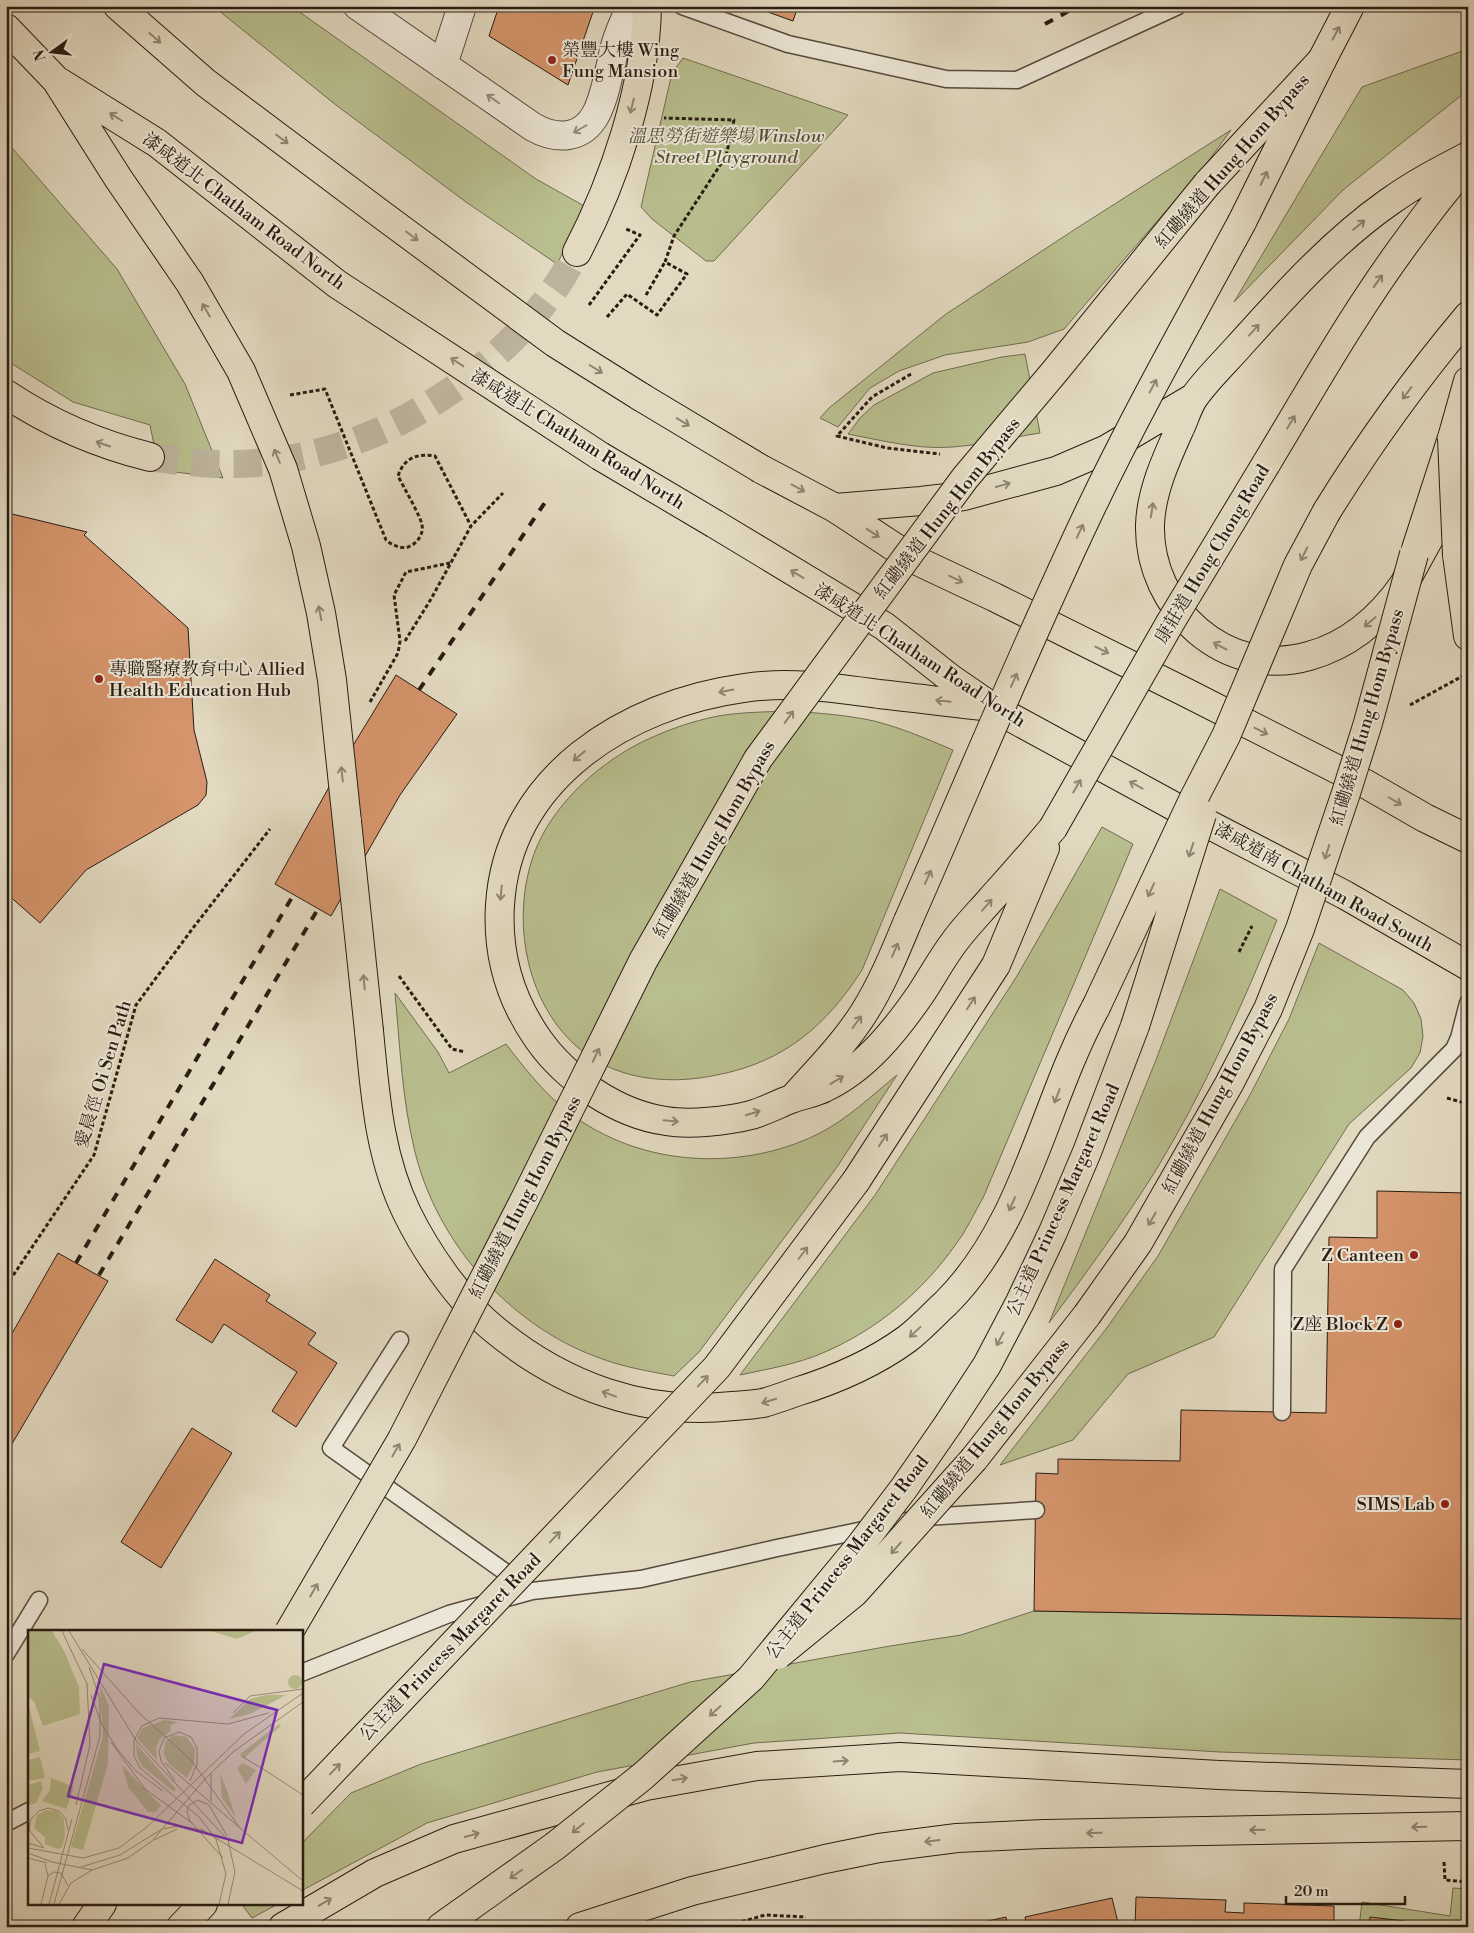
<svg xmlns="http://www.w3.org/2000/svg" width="1474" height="1933" font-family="'Libre Bodoni','Noto Serif TC',serif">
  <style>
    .green { fill: #b9be8e; stroke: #706d50 }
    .building { fill: #d5946b; stroke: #281c12 }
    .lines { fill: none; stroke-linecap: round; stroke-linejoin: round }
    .highway-tunnel { stroke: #bdb39d; stroke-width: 28; stroke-dasharray: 28 14; stroke-linecap: butt }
    .lane-casing { stroke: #564b3e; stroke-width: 19 }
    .street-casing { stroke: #564b3e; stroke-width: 30 }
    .primary-casing { stroke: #281c12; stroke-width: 30 }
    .highway-casing { stroke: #281c12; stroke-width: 30 }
    .path { stroke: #281c12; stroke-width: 3; stroke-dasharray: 4 2.5; stroke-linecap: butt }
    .lane { stroke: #ece6d6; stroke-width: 16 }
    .street { stroke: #ece6d6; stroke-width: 28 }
    .primary { stroke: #e2d9c0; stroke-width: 28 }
    .highway { stroke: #e2d9c0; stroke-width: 28 }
    .rail { stroke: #281c12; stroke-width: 4; stroke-dasharray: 9 9; stroke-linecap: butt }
    .primary-bridge-casing { stroke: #281c12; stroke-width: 30; stroke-linecap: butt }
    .highway-bridge-casing { stroke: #281c12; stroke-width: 30; stroke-linecap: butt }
    .primary-bridge { stroke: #e2d9c0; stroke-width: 28 }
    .highway-bridge { stroke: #e2d9c0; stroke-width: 28 }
    .oneway { stroke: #8e8472 }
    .oneway2 { stroke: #948b7e }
    .poi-dot { fill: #8f2418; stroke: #ece6d6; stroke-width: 2 }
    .labels { text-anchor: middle; stroke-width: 4; stroke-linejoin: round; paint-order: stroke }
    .poi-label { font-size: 18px; fill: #281c12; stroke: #ece6d6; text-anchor: end }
    .park-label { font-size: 18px; font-style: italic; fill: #544d37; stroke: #ece6d6 }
    .street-label { font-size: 18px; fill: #281c12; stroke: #ece6d6 }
    .inset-road { fill: none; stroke: #988d7a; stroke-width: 1 }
    .view { fill: #7b2cbf; fill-opacity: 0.15; stroke: #7b2cbf; stroke-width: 2.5 }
    .inset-edge { fill: none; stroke: #281c12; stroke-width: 2.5 }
  </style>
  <rect width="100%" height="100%" fill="#e2d9c0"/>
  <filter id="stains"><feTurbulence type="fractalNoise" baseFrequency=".004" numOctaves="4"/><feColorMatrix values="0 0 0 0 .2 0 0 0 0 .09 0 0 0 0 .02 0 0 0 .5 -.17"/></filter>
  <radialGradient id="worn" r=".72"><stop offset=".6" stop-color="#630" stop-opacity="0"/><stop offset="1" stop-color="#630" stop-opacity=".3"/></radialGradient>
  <path class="green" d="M213 6H291L536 179 586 207 557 264 466 202 336 105Z
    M1468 49V90L1343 190 1234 302 1362 87Z
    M683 58 848 115 714 261H706L652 219 641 207 672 73Z
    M1231 130 1204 167 1064 329 1028 342 945 355 899 371 870 388 838 427 820 418 829 408 946 314 1077 228Z
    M6 141 117 269 185 384 223 478 159 470 150 425 73 402 6 360Z
    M1025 354 1040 433C1002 439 963 450 925 447 899 445 874 439 848 434L860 418 874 405 933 373 1002 357Z
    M790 711C818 713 847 715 874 721 902 728 927 739 953 750L862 970C826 1026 784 1062 717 1075 684 1082 648 1082 616 1070 536 1040 508 939 531 863 545 815 586 774 629 749 655 734 688 722 718 716 741 712 766 712 790 711Z
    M1102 827 1133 844 983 1198C974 1213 967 1230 956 1244 923 1291 878 1329 825 1352 798 1364 768 1369 740 1375L875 1195 1017 976Z
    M1220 889 1277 920C1242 1006 1204 1091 1156 1170 1123 1223 1086 1273 1049 1323L1156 1060Z
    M1319 943 1403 990 1414 1003 1421 1019 1423 1036 1420 1053 1411 1068 1349 1124 1214 1337 1128 1374 1073 1440 1000 1465 1106 1329 1158 1256 1250 1095 1289 1019Z
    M395 993 438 1052 449 1073 506 1044C523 1066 539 1087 561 1106 631 1166 737 1174 818 1134 848 1119 872 1095 897 1075L837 1167 699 1352 674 1376C648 1371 622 1367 597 1357 509 1325 437 1242 415 1152 402 1100 400 1046 395 993Z
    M1034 1611 1468 1619V1760L1220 1752 900 1733 754 1743 597 1772 427 1823 301 1891V1844L351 1793 421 1764 690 1682 890 1646 961 1635Z
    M1453 1888 1468 1889V1927H1359L1362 1902 1450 1916Z
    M244 1904H278L252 1918 243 1906Z"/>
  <path class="building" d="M499 6H595L568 85 489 36Z
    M751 6H798L793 21Z
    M8 513 87 532 84 535 188 628 194 730 207 782 206 795 198 805 86 870 40 923 6 893V519Z
    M396 675 457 714 400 795 331 916 275 884 343 762Z
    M1377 1191 1468 1193V1619L1034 1611 1036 1473 1058 1474V1459L1180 1461 1181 1410 1326 1413 1329 1237 1377 1238Z
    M58 1253 108 1281 6 1454V1344Z
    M215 1259 270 1295 266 1301 316 1333 308 1344 337 1363 296 1427 272 1411 297 1372 224 1324 212 1343 176 1320Z
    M192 1428 232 1453 161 1568 121 1542Z
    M1136 1897 1226 1900 1225 1912 1244 1913V1903L1334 1906V1927H1135Z
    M1112 1898 1119 1927H1027L1025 1917Z
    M1006 1917 1008 1927H960Z
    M1370 1917 1456 1927H1369Z"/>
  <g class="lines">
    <path class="highway-tunnel" d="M150 457C178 461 205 465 233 464 357 463 481 391 553 291 562 279 569 265 577 252"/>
    <defs>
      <path id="lane" d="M682 6 788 44 946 79 1017 80 1178 6
        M400 1340 331 1448 522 1584
        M1282 1412 1283 1269 1367 1137 1454 1049 1459 1038 1468 1003
        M6 1654 39 1600
        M301 1673 449 1614 532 1591 641 1579 777 1548 926 1517 1036 1510
        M6 1823 29 1811"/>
      <path id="street" d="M358 6 533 127C556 140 582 140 596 114 606 95 610 66 615 46 619 32 625 19 631 6
        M443 65 462 6"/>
      <path id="primary" d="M1207 184 1322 60 1350 6
        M1416 549 1452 438 1468 381
        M974 1459 1087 1315
        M86 1927 102 1904"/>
      <path id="highway" d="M118 6 206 83 378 212 555 343 641 397
        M6 28 56 80 157 143 337 284 600 456
        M56 80 118 178 190 283 241 371 283 469 306 546 321 613 332 680 347 822
        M1468 156C1441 170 1414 184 1389 202 1332 242 1285 295 1239 346 1225 362 1204 382 1193 399 1188 407 1185 417 1181 426 1167 457 1151 491 1150 525 1148 608 1226 680 1309 656 1349 645 1381 617 1404 584L1468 468
        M1242 222 1322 60
        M577 252C614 181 646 88 647 6
        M6 394C51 424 97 444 150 457
        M1266 464C1313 386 1358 306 1413 233 1430 210 1447 186 1468 165
        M761 469 835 508 911 558 994 597 1187 693 1364 783 1425 818 1468 839
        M835 508 921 501 964 496 1056 471 1107 449 1193 398
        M1327 511C1369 443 1416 378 1468 316
        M715 524 884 626 950 678 992 707 1179 809 1345 895 1468 966
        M1457 555 1468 636
        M992 707C954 703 916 698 879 694 834 688 790 681 744 688 627 704 508 777 500 905 497 953 510 999 538 1039 566 1079 617 1114 666 1121 689 1125 728 1121 751 1115 765 1111 778 1104 791 1099 802 1095 814 1093 824 1088 865 1069 895 1031 920 995 932 977 942 958 955 941 966 926 980 912 992 898 1013 875 1033 852 1053 828
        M369 1031C375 1093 379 1156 407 1213 426 1252 461 1303 495 1330 563 1386 645 1416 733 1406 743 1405 753 1405 763 1403 774 1400 785 1396 796 1392 835 1380 874 1363 907 1339 920 1329 933 1315 946 1303 1026 1223 1043 1104 1096 1007
        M795 1096C819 1069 846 1042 865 1011 883 982 895 952 908 921
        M856 1181 996 965 1045 848
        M949 1423 987 1365 1020 1302 1053 1232 1087 1152 1135 1026
        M181 1927 203 1904
        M283 1927 375 1873 454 1839 646 1786 757 1766 900 1757 1219 1775 1468 1784
        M441 1927 555 1846
        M580 1927 692 1891 825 1859 879 1848 957 1838 1044 1834 1468 1826"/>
    </defs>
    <use href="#lane" class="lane-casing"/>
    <use href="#street" class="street-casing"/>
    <use href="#primary" class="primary-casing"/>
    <use href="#highway" class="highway-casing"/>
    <path class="path" d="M646 295 665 262
      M589 305 640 235 626 229
      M607 317 627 294 657 315 687 274 665 262 674 236 726 156 734 120 664 118
      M911 374 872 397 837 436 887 448 940 454
      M290 395 325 389 386 540C392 545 400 549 408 547 417 544 424 534 422 525 421 517 403 486 398 476 404 458 417 453 435 456L471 526
      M405 641 431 599 471 526 503 493
      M370 702 398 653 400 641 394 595 406 572 450 563
      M1410 705 1468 673
      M1239 952 1252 926
      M399 976 452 1049 465 1052
      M1447 1098 1468 1104
      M6 1286 94 1155 136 1005 193 928 270 829
      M1444 1862 1445 1880 1468 1882
      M723 1927 765 1915 806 1917"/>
    <use href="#lane" class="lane"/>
    <use href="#street" class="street"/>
    <use href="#primary" class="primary"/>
    <use href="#highway" class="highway"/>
    <path class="rail" d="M1045 24 1078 6
      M419 690 546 501
      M76 1263 294 894
      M99 1275 318 909"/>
    <defs>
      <path id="primary-bridge" d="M1087 1315 1138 1243 1229 1084 1268 1009 1300 929 1346 793 1368 723 1414 554
        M289 1632 402 1439 526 1197 643 961 758 759 965 478 1056 370 1207 184
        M778 1655 854 1593 974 1459"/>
      <path id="highway-bridge" d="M641 397 761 469
        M1452 438 1457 555
        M600 456 715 524
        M347 822 369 1031
        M1053 828 1170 623 1266 464
        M908 921C969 783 1026 644 1091 508 1138 410 1191 316 1242 222
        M1096 1007 1193 800 1226 736 1298 565 1327 511
        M1135 1026 1202 814
        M301 1804 717 1367 856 1181
        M555 1846 643 1776 751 1678 860 1546 904 1488 949 1423"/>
    </defs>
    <use href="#primary-bridge" class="primary-bridge-casing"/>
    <use href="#highway-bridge" class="highway-bridge-casing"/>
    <use href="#primary-bridge" class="primary-bridge"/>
    <use href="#highway-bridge" class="highway-bridge"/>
  </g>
  <defs><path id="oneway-shaft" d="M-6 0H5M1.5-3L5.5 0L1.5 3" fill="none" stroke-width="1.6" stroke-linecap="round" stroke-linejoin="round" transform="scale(1.25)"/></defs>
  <g class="oneway">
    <use href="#oneway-shaft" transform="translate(1336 33) rotate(-62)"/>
    <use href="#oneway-shaft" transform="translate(155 38) rotate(41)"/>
    <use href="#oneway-shaft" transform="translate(632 106) rotate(104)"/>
    <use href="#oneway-shaft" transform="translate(116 117) rotate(-148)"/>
    <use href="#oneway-shaft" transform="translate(282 139) rotate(37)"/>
    <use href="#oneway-shaft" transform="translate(1264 178) rotate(-64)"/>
    <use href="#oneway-shaft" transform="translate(1359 225) rotate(-40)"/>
    <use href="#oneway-shaft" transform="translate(412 236) rotate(37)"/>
    <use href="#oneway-shaft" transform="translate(1378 281) rotate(-55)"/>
    <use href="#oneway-shaft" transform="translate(206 310) rotate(-120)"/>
    <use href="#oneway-shaft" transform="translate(1254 330) rotate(-48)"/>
    <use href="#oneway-shaft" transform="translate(457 362) rotate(-147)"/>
    <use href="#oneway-shaft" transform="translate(596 369) rotate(32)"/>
    <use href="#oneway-shaft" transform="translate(1153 386) rotate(-62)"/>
    <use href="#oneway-shaft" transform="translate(1407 393) rotate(127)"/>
    <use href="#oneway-shaft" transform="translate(683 422) rotate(31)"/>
    <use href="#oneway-shaft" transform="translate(1291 422) rotate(-59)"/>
    <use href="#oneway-shaft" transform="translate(103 444) rotate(-161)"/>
    <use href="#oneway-shaft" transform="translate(277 456) rotate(-113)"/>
    <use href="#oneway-shaft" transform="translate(1003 485) rotate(-15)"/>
    <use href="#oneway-shaft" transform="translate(798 488) rotate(28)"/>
    <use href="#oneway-shaft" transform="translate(1152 510) rotate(-81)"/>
    <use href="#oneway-shaft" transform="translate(1080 531) rotate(-65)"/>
    <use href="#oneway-shaft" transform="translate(873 533) rotate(33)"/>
    <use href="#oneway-shaft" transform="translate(1304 554) rotate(117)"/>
    <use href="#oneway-shaft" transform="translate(797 574) rotate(-149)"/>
    <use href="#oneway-shaft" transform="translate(956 579) rotate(25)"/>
    <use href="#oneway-shaft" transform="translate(320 613) rotate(-101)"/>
    <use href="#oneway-shaft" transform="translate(1370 622) rotate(139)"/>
    <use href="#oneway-shaft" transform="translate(1220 646) rotate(-152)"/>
    <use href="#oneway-shaft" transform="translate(1102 650) rotate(26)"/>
    <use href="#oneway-shaft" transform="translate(1014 680) rotate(-66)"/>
    <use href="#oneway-shaft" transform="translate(726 691) rotate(169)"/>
    <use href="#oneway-shaft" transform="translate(943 701) rotate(-174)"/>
    <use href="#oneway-shaft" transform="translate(789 717) rotate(-54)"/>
    <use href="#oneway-shaft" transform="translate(1261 731) rotate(27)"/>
    <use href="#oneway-shaft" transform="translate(579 756) rotate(140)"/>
    <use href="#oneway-shaft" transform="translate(342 774) rotate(-96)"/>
    <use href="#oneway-shaft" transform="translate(1136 785) rotate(-151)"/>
    <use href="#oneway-shaft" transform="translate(1077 786) rotate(-60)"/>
    <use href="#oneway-shaft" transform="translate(1395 801) rotate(30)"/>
    <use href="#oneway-shaft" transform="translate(1191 850) rotate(108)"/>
    <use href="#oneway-shaft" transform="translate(1327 852) rotate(108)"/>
    <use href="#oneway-shaft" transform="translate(928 877) rotate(-66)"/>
    <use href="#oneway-shaft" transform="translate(1151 890) rotate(115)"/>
    <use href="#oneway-shaft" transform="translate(501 893) rotate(96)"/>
    <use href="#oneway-shaft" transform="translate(987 905) rotate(-49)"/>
    <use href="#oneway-shaft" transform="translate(895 950) rotate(-66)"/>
    <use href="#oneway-shaft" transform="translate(364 982) rotate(-96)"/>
    <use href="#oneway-shaft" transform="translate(971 1003) rotate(-57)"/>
    <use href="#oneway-shaft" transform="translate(857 1022) rotate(-53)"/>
    <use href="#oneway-shaft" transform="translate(596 1055) rotate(-64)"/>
    <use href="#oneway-shaft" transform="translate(837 1080) rotate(-31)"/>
    <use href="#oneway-shaft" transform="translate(1057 1096) rotate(111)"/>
    <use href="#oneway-shaft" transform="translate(753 1113) rotate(-17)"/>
    <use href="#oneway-shaft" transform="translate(671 1121) rotate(5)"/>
    <use href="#oneway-shaft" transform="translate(883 1140) rotate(-57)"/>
    <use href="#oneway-shaft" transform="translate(1012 1204) rotate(114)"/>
    <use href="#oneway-shaft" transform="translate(1152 1219) rotate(120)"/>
    <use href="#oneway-shaft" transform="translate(803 1253) rotate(-53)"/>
    <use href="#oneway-shaft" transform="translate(915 1332) rotate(137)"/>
    <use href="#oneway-shaft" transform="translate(1000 1339) rotate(118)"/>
    <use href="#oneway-shaft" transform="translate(703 1381) rotate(-46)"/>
    <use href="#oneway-shaft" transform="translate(609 1394) rotate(-160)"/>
    <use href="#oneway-shaft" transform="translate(769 1401) rotate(163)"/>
    <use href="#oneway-shaft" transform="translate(396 1450) rotate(-60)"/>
    <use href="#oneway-shaft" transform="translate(555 1537) rotate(-46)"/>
    <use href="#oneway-shaft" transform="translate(896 1548) rotate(131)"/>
    <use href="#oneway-shaft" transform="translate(314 1590) rotate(-60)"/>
    <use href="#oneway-shaft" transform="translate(715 1711) rotate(138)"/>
    <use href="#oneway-shaft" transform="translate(841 1761) rotate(-4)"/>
    <use href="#oneway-shaft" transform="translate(335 1769) rotate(-46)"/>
    <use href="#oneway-shaft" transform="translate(680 1779) rotate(-10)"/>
    <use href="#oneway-shaft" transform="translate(1419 1827) rotate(179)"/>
    <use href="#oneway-shaft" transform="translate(578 1828) rotate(141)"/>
    <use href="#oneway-shaft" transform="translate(1257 1830) rotate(179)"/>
    <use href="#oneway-shaft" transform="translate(1094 1833) rotate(179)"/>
    <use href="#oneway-shaft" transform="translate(472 1835) rotate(-15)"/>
    <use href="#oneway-shaft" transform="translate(932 1841) rotate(173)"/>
    <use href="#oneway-shaft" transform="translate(516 1874) rotate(145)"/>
    <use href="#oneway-shaft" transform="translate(325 1902) rotate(-31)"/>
  </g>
  <g class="oneway2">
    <use href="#oneway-shaft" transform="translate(493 99) rotate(-145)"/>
    <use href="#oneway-shaft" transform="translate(580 129) rotate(150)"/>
  </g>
  <g class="poi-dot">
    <circle cx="552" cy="60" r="5"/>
    <circle cx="99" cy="679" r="5"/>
    <circle cx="1414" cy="1255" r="5"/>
    <circle cx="1398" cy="1324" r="5"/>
    <circle cx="1445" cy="1504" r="5"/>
  </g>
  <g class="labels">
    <g class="poi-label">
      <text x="562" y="56" text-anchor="start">榮豐大樓 Wing<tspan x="562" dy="21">Fung Mansion</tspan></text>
      <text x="109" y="675" text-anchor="start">專職醫療教育中心 Allied<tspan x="109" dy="21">Health Education Hub</tspan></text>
      <text x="1404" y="1261">Z Canteen</text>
      <text x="1388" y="1330">Z座 Block Z</text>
      <text x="1435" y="1510">SIMS Lab</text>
    </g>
    <g class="park-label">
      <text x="726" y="142">溫思勞街遊樂場 Winslow<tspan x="726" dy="21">Street Playground</tspan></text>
    </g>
    <g class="street-label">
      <text transform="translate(1232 161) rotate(-49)" y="6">紅磡繞道 Hung Hom Bypass</text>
      <text transform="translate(244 211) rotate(37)" y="6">漆咸道北 Chatham Road North</text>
      <text transform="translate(578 439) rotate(32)" y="6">漆咸道北 Chatham Road North</text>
      <text transform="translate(947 508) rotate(-52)" y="6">紅磡繞道 Hung Hom Bypass</text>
      <text transform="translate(1212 554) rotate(-59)" y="6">康莊道 Hong Chong Road</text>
      <text transform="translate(920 655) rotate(33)" y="6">漆咸道北 Chatham Road North</text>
      <text transform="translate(1367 717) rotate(-74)" y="6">紅磡繞道 Hung Hom Bypass</text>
      <text transform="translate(714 839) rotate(-60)" y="6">紅磡繞道 Hung Hom Bypass</text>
      <text transform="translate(1324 887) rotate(29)" y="6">漆咸道南 Chatham Road South</text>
      <text transform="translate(103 1074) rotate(-73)" y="6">愛晨徑 Oi Sen Path</text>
      <text transform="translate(1220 1093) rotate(-62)" y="6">紅磡繞道 Hung Hom Bypass</text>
      <text transform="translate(525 1197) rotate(-63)" y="6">紅磡繞道 Hung Hom Bypass</text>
      <text transform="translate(1063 1200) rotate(-66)" y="6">公主道 Princess Margaret Road</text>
      <text transform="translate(995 1428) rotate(-51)" y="6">紅磡繞道 Hung Hom Bypass</text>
      <text transform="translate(847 1557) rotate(-52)" y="6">公主道 Princess Margaret Road</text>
      <text transform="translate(450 1647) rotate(-46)" y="6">公主道 Princess Margaret Road</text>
    </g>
  </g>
  <g transform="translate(28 1630)">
    <rect width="275" height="275" fill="#e2d9c0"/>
    <path d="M0 1H24L36 21 51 57 52 84 15 96 6 71 0 67ZM183 1H227L209 9ZM260 52a7 7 0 1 1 14 0a7 7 0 1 1-14 0ZM72 56 81 76 80 134 55 220 43 217 75 106ZM238 65H258L222 84 201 89 222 69ZM1 77 12 121 0 124V78ZM136 90 150 92 142 95 143 101 132 109 128 117 129 130 109 108 115 98ZM251 94 253 96 216 128 212 124ZM145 105 159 107 167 119 166 134 159 148 141 134 136 125 137 112ZM108 114 148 159 146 162 114 136 109 126ZM12 127 17 148 0 151V130ZM215 133 228 140 218 154 209 138ZM94 135 133 176 127 182H120L100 157ZM192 144 198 158 208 188 194 168ZM23 148 46 157 38 179 14 171 22 160ZM13 151 15 158 8 173 0 175V155ZM18 180 29 181 36 189 37 206 34 217 30 219 17 214V207L6 198 9 185Z" fill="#b9be8e"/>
    <path class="inset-road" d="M34 1 60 56M41 1 109 112 200 210 207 242 200 274M54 19 110 82 163 130 212 198 275 251M63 65 74 95 90 120 108 141 135 161M205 83 222 66 275 59M83 112 117 159 164 193M213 126 235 139M137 133 212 198M235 139 275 165M147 151 133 131 131 121 136 108 151 102 163 107 169 118V134L162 151M183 171V143M48 175 62 115 59 54M173 199 275 261M126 210 149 199M0 213 16 218M15 217 1 200 3 189 11 181 20 178 31 181 38 189 40 200M0 218 55 228 91 218 119 197 216 104 275 63M0 223 24 232 64 240 100 228 124 211 177 149 205 122 275 72M0 228 19 233M195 228 162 191 159 182 161 175 170 170 181 175 199 206M53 237 92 225 134 199 151 196 175 200M20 246 26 242 33 243 40 256M13 274 20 246 17 234M21 274 44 189M26 274 72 106V69L61 37M31 274 43 253 64 240M191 274 198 244 188 209 171 187 112 138 106 126V110L114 96 131 88 200 94 241 83"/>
    <path class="view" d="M76 34 249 80 214 213 40 166Z"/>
    <rect width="275" height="275" class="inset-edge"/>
  </g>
  <rect width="1474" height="1933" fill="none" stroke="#e2d9c0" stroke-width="25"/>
  <rect x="8" y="8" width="1459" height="1918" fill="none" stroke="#281c12" stroke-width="2.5"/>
  <rect x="12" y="12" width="1449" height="1908" fill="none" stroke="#281c12"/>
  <g transform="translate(52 52) rotate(255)" stroke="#ece6d6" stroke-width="4" paint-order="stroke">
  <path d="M0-4L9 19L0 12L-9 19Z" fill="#281c12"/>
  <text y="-8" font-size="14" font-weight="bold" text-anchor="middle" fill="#281c12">N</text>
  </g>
  <path d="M1286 1896v8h119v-8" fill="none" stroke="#281c12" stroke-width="2.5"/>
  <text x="1294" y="1896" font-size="15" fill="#281c12" stroke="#ece6d6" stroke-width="4" paint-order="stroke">20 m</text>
  <rect width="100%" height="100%" filter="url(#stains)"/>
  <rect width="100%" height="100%" fill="url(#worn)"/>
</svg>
